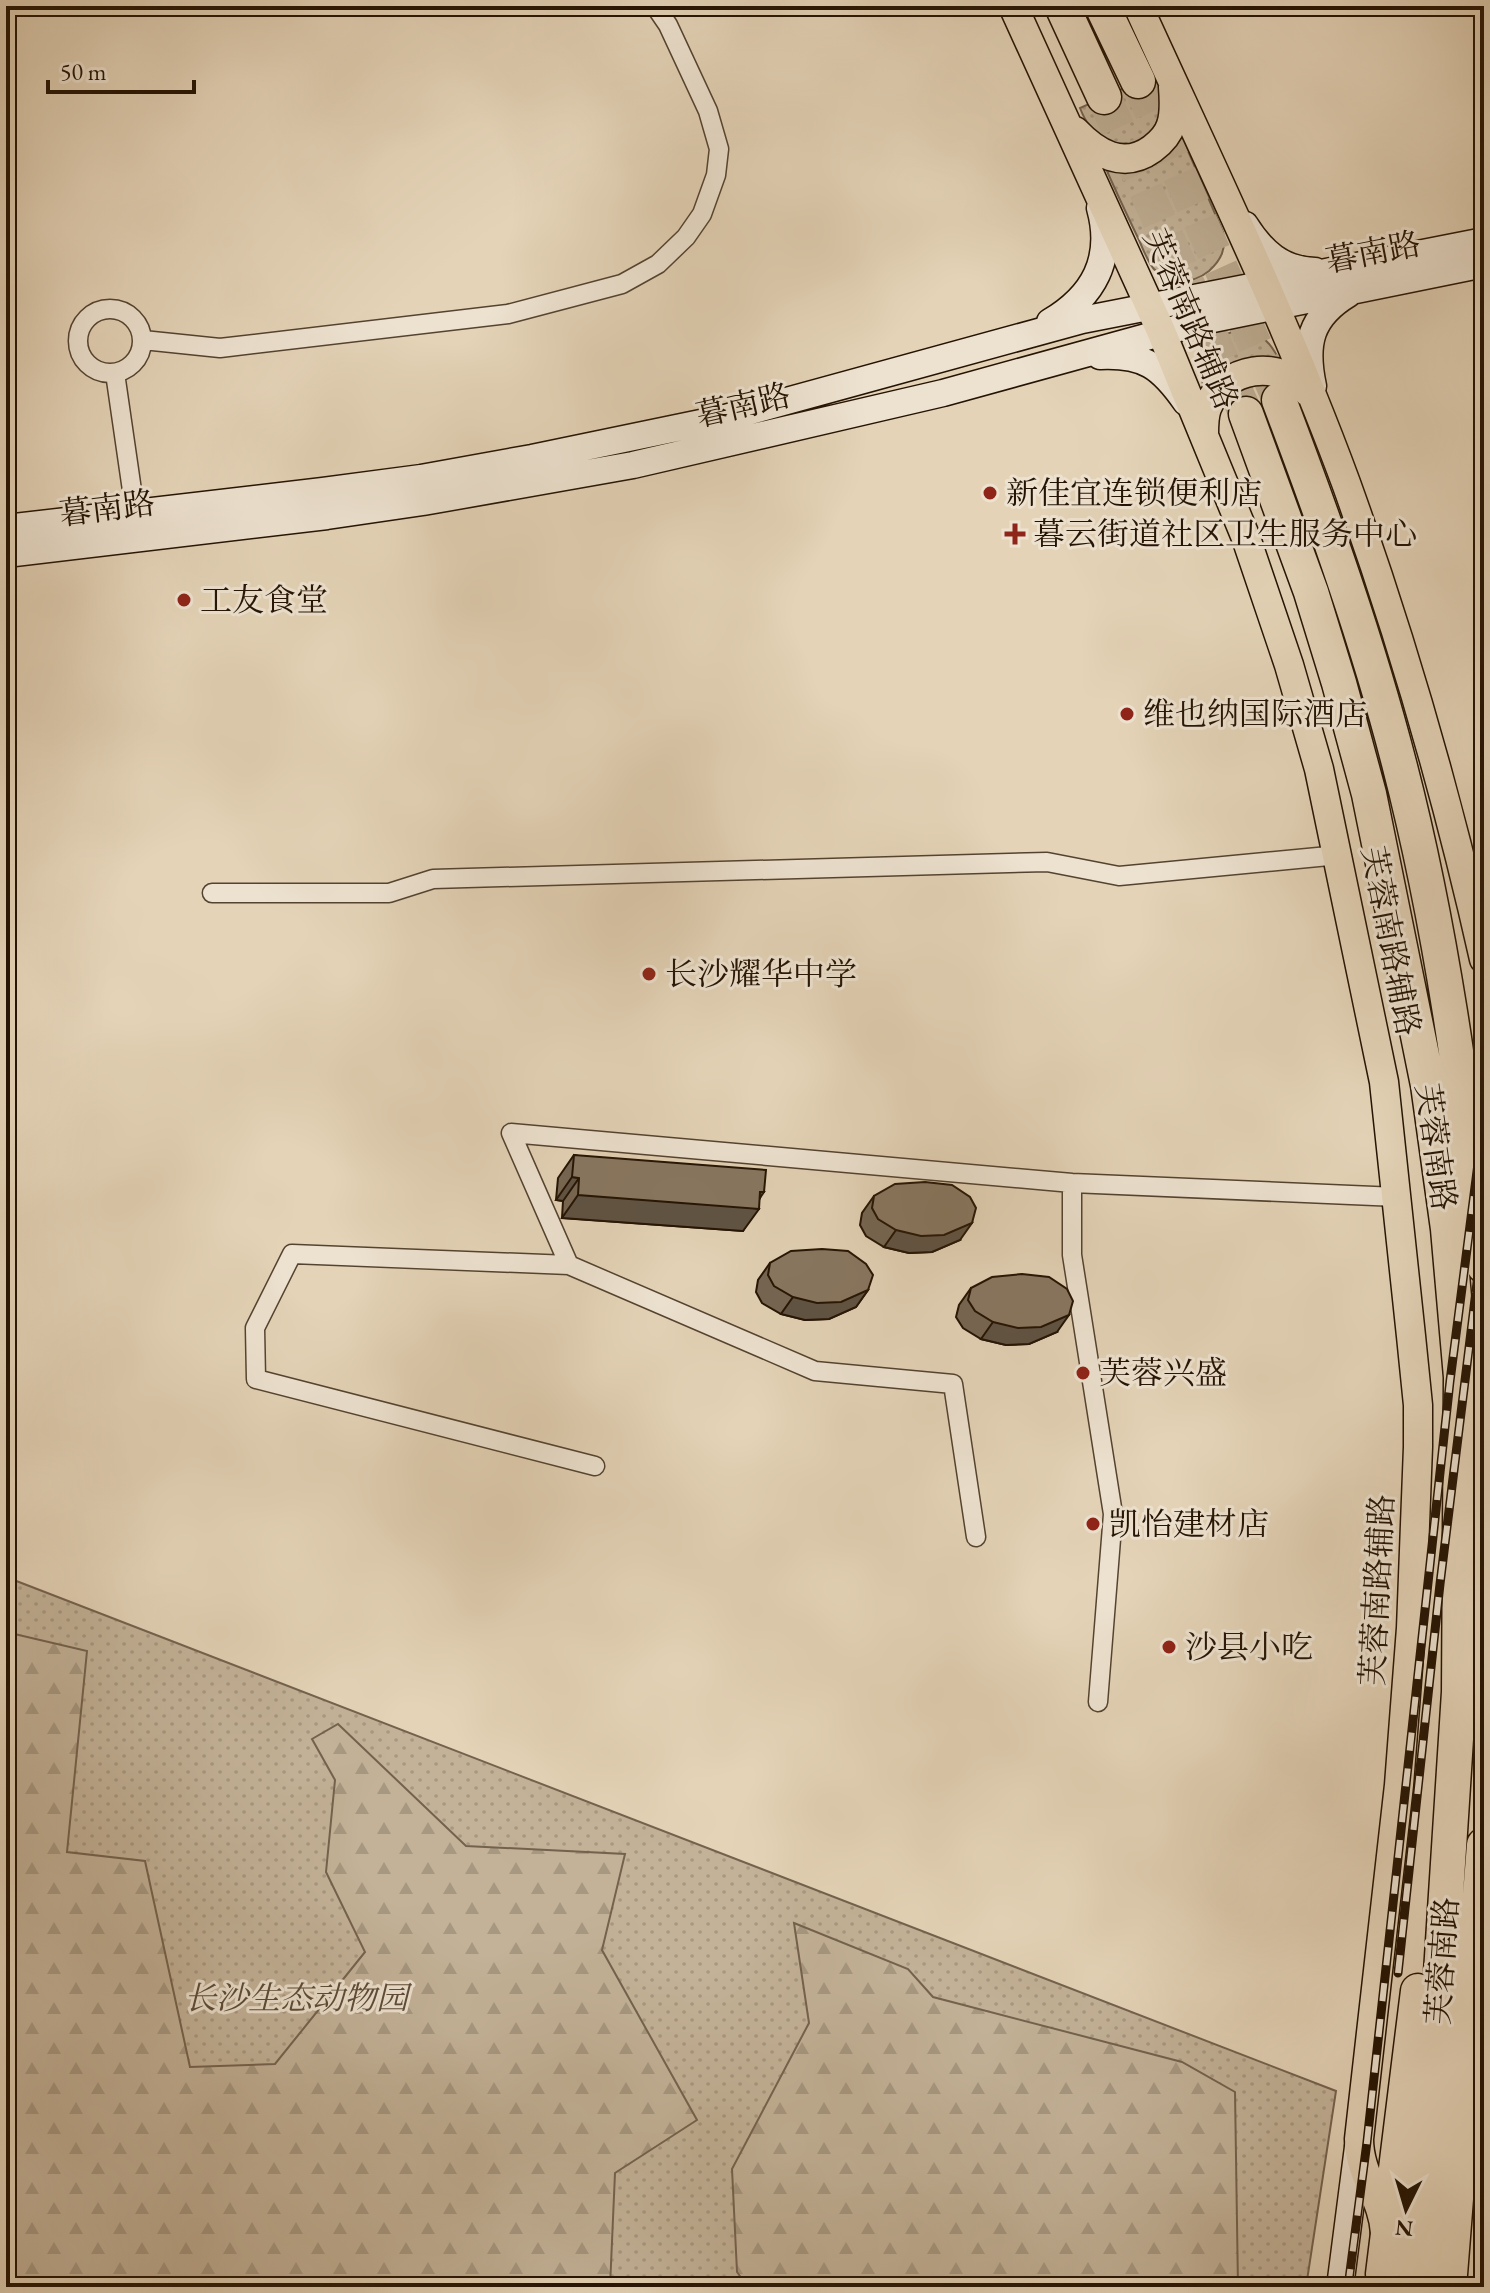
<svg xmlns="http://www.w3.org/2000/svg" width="1490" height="2293" font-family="'EB Garamond','Noto Serif SC',serif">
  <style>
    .grass { fill: url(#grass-dots); stroke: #74624e; stroke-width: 2 }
    .forest { fill: url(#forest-firs); stroke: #74624e; stroke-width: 2 }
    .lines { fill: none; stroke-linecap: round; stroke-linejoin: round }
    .highway-tunnel { stroke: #bead93; stroke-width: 34; stroke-dasharray: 34 17; stroke-linecap: butt }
    .street-casing { stroke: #544330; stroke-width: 21 }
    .secondary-casing { stroke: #241303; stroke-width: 29 }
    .primary-casing { stroke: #241303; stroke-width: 31 }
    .highway-casing { stroke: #241303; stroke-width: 37 }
    .street { stroke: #ede2d0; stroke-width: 18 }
    .secondary { stroke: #ede2d0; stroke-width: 26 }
    .primary { stroke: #e4d3b7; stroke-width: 28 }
    .highway { stroke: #e4d3b7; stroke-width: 34 }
    .rail-casing { stroke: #241303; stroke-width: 9 }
    .rail { stroke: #ede2d0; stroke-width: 6; stroke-dasharray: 18; stroke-linecap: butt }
    .wall { fill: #756653; stroke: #241303; stroke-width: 2 }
    .shaded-wall { fill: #5f5344; stroke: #241303; stroke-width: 2 }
    .building { fill: #887761; stroke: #241303; stroke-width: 2 }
    .poi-dot { fill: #8f2418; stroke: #ede2d0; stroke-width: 3 }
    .labels { text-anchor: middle; stroke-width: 6; stroke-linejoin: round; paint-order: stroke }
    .street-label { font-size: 32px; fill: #241303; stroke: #ede2d0 }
    .poi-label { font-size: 32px; fill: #241303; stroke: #ede2d0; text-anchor: start }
    .park-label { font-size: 32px; font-style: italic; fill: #5c4b37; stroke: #ede2d0 }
  </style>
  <defs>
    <pattern id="grass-dots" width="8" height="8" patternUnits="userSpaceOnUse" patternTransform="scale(2)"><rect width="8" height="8" fill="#c3b298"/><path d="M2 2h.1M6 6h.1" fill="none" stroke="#a79881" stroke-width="1.8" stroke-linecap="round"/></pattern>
    <pattern id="forest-firs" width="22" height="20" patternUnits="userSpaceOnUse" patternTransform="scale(2)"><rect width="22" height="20" fill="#c3b298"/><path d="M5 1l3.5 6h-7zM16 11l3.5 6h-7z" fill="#a79881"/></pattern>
  </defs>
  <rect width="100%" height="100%" fill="#e4d3b7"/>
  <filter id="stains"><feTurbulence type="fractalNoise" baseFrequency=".0025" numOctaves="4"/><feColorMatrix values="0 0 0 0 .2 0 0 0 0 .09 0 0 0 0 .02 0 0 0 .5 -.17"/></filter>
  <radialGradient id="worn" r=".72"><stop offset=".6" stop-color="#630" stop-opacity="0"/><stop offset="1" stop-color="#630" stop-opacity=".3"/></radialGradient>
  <path class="grass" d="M1151 76C1188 137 1105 175 1080 108Z
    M1182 137 1223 232C1226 249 1222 259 1209 271 1193 284 1168 286 1153 268 1147 260 1143 249 1139 240 1128 217 1117 194 1107 171 1141 174 1161 164 1182 137Z
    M1243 330C1263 334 1272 344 1280 362L1205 391C1194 360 1211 333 1243 330Z
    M6 1577 1336 2091 1306 2287H6Z"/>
  <path class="forest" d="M6 1632 87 1651 67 1852 145 1861 190 2067 275 2064 365 1952 326 1872 335 1780 312 1739 338 1724 466 1846 625 1854 602 1950 697 2120 615 2173 610 2287H6Z
    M794 1923 908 1969 933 1997 1182 2062 1235 2092 1238 2287H748L737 2272 732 2169 809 2023Z"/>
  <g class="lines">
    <path class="highway-tunnel" d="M1138 81 1279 399
      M1104 97 1246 414"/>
    <defs>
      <path id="street" d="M78 341a32 32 0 1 1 64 0a32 32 0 1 1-64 0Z
        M143 340 220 348 508 314 622 284 658 264 686 237 702 214 716 175 719 149 708 111 668 25 655 6
        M115 373 137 525
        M212 893H389L433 879 1047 862 1119 876 1339 855
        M1072 1183V1255L1113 1514 1098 1702
        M569 1265 292 1254 255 1328 256 1379 595 1466
        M976 1537 953 1384 815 1371 569 1265 511 1133 1072 1183 1397 1197"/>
      <path id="secondary" d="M1245 225C1262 252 1282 270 1315 271
        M1050 322C1094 296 1114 259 1100 208
        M1100 356C1144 354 1161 366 1186 402
        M1313 386C1304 344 1310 317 1348 294
        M6 528 323 491 421 478 532 458 725 418 1082 320 1484 241
        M6 554 327 516 423 502 633 465 943 393 1208 320 1484 264
        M1340 2287 1358 2147"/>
      <path id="primary" d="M1013 6 1161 331 1246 538 1289 665 1319 769 1384 1082 1411 1336 1418 1405V1447L1411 1628 1399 1785 1359 2139C1359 2175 1383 2198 1385 2233
        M1138 6C1210 164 1286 320 1346 483 1402 639 1448 798 1484 959
        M1075 131C1096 153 1123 170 1152 149 1160 143 1168 135 1171 125 1175 113 1174 99 1173 87
        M1204 434C1204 425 1204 416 1207 408 1224 366 1280 358 1308 392"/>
      <path id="highway" d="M1062 6 1104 97
        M1102 6 1138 81
        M1279 400C1324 519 1367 639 1399 763 1442 928 1464 1097 1484 1266
        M1246 414 1311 592 1339 683 1369 794 1428 1085 1448 1229 1461 1377 1459 1692 1433 2097 1416 2287
        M1383 2274 1418 1991
        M1449 2287 1484 1845"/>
    </defs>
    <use href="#street" class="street-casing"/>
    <use href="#secondary" class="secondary-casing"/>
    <use href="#primary" class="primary-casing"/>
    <use href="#highway" class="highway-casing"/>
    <use href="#street" class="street"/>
    <use href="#secondary" class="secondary"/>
    <use href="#primary" class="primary"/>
    <use href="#highway" class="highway"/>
    <defs>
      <path id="rail" d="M1398 1973 1440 1584 1484 1226
        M1348 2287 1367 2142 1450 1381 1484 1117"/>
    </defs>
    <use href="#rail" class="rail-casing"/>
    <use href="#rail" class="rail"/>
  </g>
  <path class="wall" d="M574 1155 760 1198 743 1231 562 1218 563 1201 556 1200 558 1178Z
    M874 1196 960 1240 932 1252 909 1253 884 1247 866 1236 860 1225 862 1213Z
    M770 1263 868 1290 856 1307 829 1319 805 1320 781 1314 762 1303 756 1292 758 1280Z
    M971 1288 1057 1332 1029 1344 1006 1345 981 1339 963 1328 956 1317 959 1305Z"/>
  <path class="shaded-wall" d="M572 1177 579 1178 563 1201 556 1200Z
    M764 1192 753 1208 759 1209 743 1231 562 1218 578 1195Z
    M972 1223 960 1240 932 1252 909 1253 884 1247 896 1230Z
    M868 1290 856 1307 829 1319 805 1320 781 1314 793 1297Z
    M1069 1315 1057 1332 1029 1344 1006 1345 981 1339 993 1322Z"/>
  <path class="building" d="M574 1155 766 1170 764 1192H760L759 1209 578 1195 579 1178 572 1177Z
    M925 1182 952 1185 970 1197 976 1208 972 1223 944 1235 921 1236 896 1230 878 1219 872 1208 874 1196 895 1184Z
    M822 1249 848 1251 866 1264 873 1275 868 1290 841 1302 817 1303 793 1297 774 1286 768 1275 770 1263 791 1251Z
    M1022 1274 1049 1277 1067 1289 1073 1301 1069 1315 1041 1327 1018 1328 993 1322 975 1311 968 1300 971 1288 992 1277Z"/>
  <g class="poi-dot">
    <circle cx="990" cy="493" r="8"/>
    <path d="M1011 522h8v8h8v8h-8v8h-8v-8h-8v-8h8z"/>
    <circle cx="184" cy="600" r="8"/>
    <circle cx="1127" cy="714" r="8"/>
    <circle cx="649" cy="974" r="8"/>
    <circle cx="1083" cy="1373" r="8"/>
    <circle cx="1093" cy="1524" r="8"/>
    <circle cx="1169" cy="1647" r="8"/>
  </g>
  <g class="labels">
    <g class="street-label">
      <text transform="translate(1373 252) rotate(-11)" y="11">暮南路</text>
      <text transform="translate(1191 319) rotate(67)" y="11">芙蓉南路辅路</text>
      <text transform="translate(743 405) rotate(-13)" y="11">暮南路</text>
      <text transform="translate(107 508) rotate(-7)" y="11">暮南路</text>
      <text transform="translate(1391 941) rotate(79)" y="11">芙蓉南路辅路</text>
      <text transform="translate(1436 1147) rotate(82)" y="11">芙蓉南路</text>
      <text transform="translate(1377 1590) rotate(-87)" y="11">芙蓉南路辅路</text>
      <text transform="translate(1442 1961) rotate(-86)" y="11">芙蓉南路</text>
    </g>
    <g class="poi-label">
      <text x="1006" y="504">新佳宜连锁便利店</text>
      <text x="1033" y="545">暮云街道社区卫生服务中心</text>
      <text x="200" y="611">工友食堂</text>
      <text x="1143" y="725">维也纳国际酒店</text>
      <text x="665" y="985">长沙耀华中学</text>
      <text x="1099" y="1384">芙蓉兴盛</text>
      <text x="1109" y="1535">凯怡建材店</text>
      <text x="1185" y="1658">沙县小吃</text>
    </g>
    <g class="park-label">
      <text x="296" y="2009">长沙生态动物园</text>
    </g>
  </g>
  <rect width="1490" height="2293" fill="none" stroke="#e4d3b7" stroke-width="32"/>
  <rect x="8" y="8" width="1474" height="2277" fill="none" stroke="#241303" stroke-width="4"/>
  <rect x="16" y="16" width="1458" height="2261" fill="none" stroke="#241303" stroke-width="2"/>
  <g transform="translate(1406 2209) rotate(185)" stroke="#ede2d0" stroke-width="6" paint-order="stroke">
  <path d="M0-6L14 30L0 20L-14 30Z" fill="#241303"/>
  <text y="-12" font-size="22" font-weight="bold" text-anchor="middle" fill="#241303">N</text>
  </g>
  <path d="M48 80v12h146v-12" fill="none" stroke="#241303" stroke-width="4"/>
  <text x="60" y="80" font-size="24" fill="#241303" stroke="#ede2d0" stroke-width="6" paint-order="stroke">50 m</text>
  <rect width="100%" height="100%" filter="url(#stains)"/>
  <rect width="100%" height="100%" fill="url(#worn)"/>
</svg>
